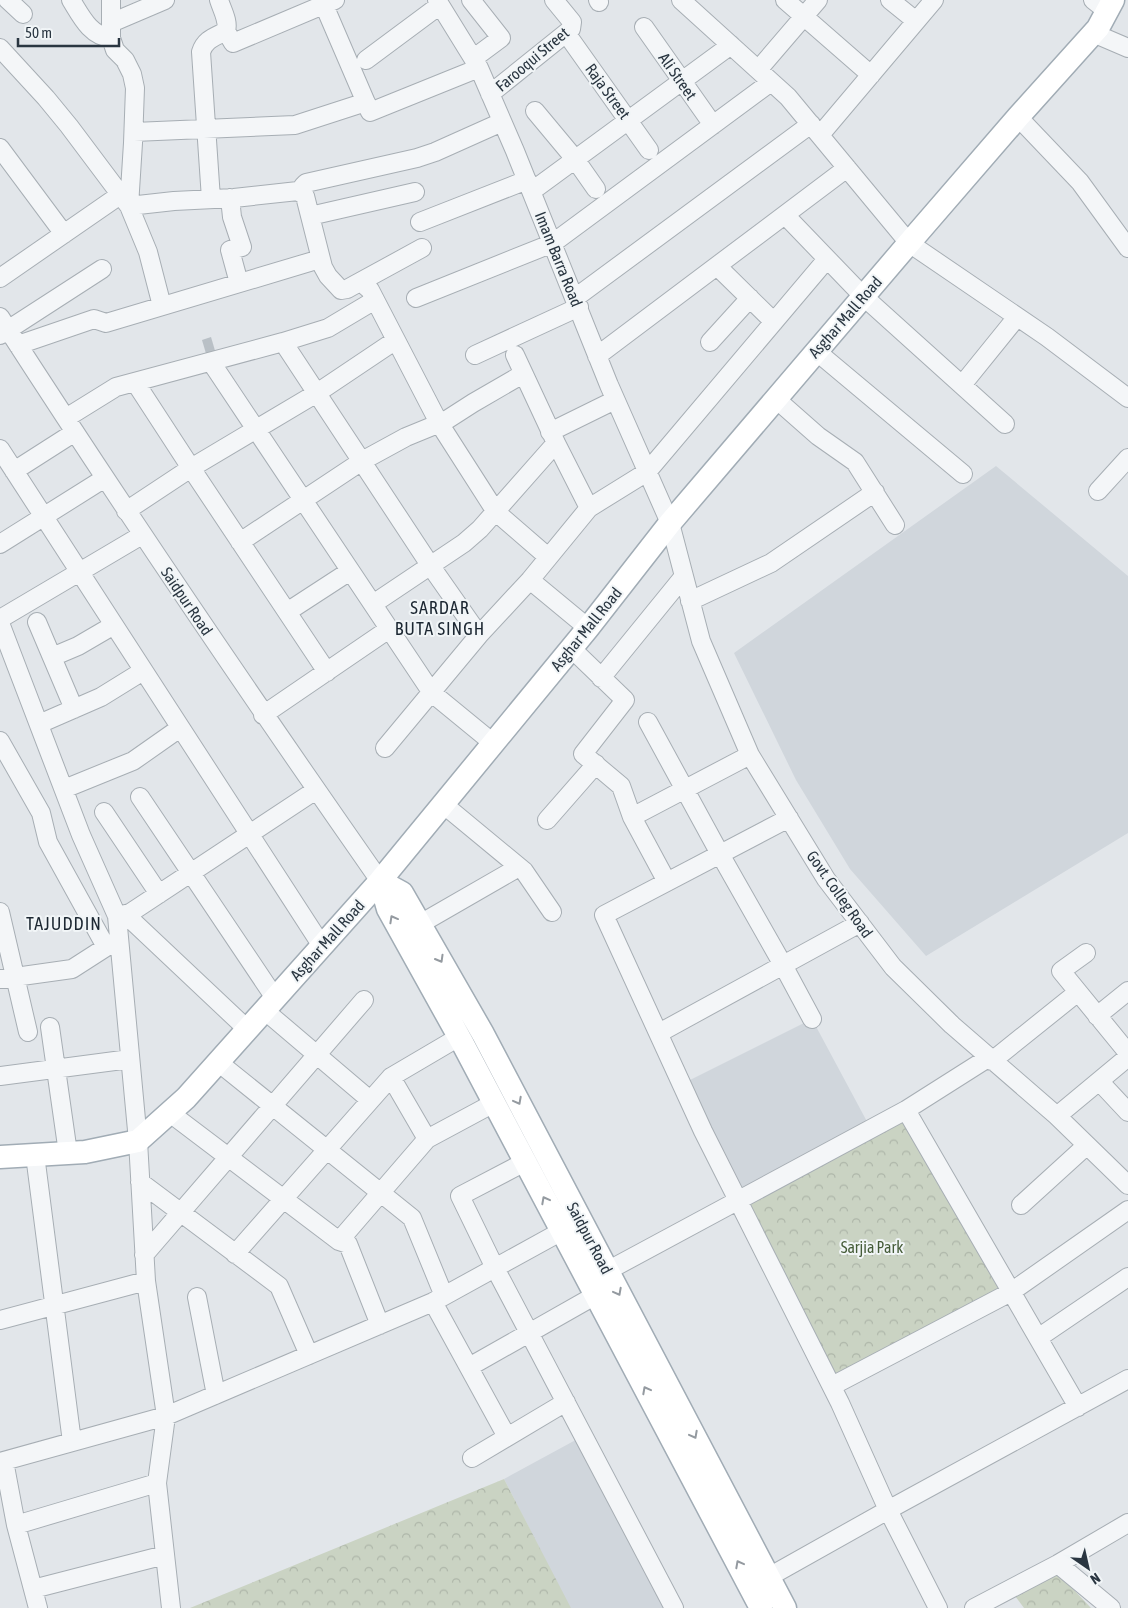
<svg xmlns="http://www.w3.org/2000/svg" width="1128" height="1608" font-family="'Asap Condensed',sans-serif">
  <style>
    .built { fill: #d0d6dc }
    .park { fill: url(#park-crowns) }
    .building { fill: #b9c0c6 }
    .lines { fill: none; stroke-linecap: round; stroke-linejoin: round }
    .minor-casing { stroke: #a7aeb4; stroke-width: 20 }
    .major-casing { stroke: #a1acb5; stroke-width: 25 }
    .minor { stroke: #f4f6f8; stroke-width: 18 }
    .major { stroke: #fff; stroke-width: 22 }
    .oneway { stroke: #949aa0 }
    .labels { text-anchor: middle; stroke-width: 4; stroke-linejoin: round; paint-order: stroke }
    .street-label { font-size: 16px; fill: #2a3641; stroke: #f1f5f7 }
    .park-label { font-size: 16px; fill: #455c38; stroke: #f1f5f7 }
    .neighbourhood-label { font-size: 18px; letter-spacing: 1px; fill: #1c2732; stroke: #f1f5f7 }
  </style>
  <defs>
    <pattern id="park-crowns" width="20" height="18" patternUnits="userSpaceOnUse" patternTransform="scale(1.25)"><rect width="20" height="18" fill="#cad3c3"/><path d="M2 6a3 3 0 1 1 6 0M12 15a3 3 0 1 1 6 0" fill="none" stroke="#aeb6a9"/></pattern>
  </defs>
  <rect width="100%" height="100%" fill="#e2e6ea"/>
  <path class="built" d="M996 466 1128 576V833L926 956 850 869 796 780 734 653Z
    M812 1019 871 1129 738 1200 682 1084Z
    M583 1436 674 1608H570L504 1479Z"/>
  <path class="park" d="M906 1110 1011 1292 832 1386 738 1200Z
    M504 1479 571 1608H190Z
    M1056 1571 1091 1608H1024L1015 1596Z"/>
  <path class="building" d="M211 337 216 354 207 357 202 340Z"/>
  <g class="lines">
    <defs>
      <path id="minor" d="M8 0 23 14
        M71 0C81 16 90 36 111 38
        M111 0V38L115 50 125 60 132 74 135 88 133 143 129 206 174 201 234 198 298 191 305 196 323 267 328 276 341 290 347 289 422 248
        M437 0 479 68 515 151 609 385 670 523 701 641 750 755 826 879 893 967 952 1025 1057 1116 1128 1185
        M471 0 501 38 474 58
        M598 0 599 2
        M681 0 788 97 909 243 1047 337 1128 398
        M785 0 871 75
        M890 0 916 21
        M1093 0 1107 11
        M324 5 370 112 479 68
        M111 23 165 0
        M644 27 713 125
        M226 31 233 43 335 0
        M566 33 649 150
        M1093 33 1128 48
        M0 48 46 98 69 126 129 206 148 252 162 306
        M366 60 440 5
        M758 70 818 0
        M490 94 571 29 572 22 554 0
        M535 111 575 159 596 189
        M1018 117 1080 182 1128 248
        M134 132 295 125 366 102
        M820 135 934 0
        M0 148 64 234
        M532 191 731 45
        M302 192 303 186 306 183 417 158 435 152 502 122
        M230 198 232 217 242 247 230 250 239 283
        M211 199 201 52C205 39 215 37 226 31 229 21 222 10 219 0
        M785 215 863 296 1005 424
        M310 216 415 192
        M420 222 527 180
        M717 266 774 322
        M0 278 120 195
        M361 282 370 290 439 423 496 512 548 557
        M416 298 553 243 771 82
        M575 298 811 124
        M0 317C123 508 250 695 380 881
        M0 335 102 269
        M283 342 430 565 479 635
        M710 342 750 298
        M18 345 94 319 106 323 320 259
        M816 351 963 474
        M475 355 579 307
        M515 355 556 443 589 508
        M597 356 847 168
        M211 362 432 693 493 743
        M135 382 191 468 327 672
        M962 385 1017 317
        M776 399 818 436 855 462 895 525
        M66 418 116 387 283 342 328 328 375 300
        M550 432 615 400
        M0 449 322 946
        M14 471 75 432
        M1098 491 1128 458
        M126 511 191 468 317 393 396 340
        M240 542 362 461 406 437 445 421 473 403 523 374
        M0 544 105 478
        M530 580 588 628
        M690 601 771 563 875 492
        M373 604 464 543 480 529 556 443
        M287 612 350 571
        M0 619 142 535
        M37 622 74 709
        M0 623 81 835 117 916 138 1141 146 1281 166 1416 157 1483 171 1608
        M571 648 625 700 583 754 621 786 632 817 667 882
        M52 657 78 646 114 625
        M601 678 684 576
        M263 715 389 629
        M648 722 720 854 783 965 812 1019
        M39 724 101 697 143 671
        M0 741 41 813 48 842 106 947
        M385 748 479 635 530 580 589 508 647 472 827 259
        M64 789 133 761 180 728
        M140 797 275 998
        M443 804 524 871 552 912
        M104 812 159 894
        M632 817 750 755
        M789 818 604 915 703 1131 840 1403 888 1510 938 1608
        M547 820 596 764
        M0 912 28 1032
        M125 914 247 1029
        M117 916 130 913 316 790
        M420 924 519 867
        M1086 953 1061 971 1128 1053
        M0 979 72 969 114 942
        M264 1010 370 1100
        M1097 1016 1128 991
        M50 1027 68 1153
        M659 1033 860 923
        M992 1061 1078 992
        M218 1062 412 1218 444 1296
        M0 1076 130 1059
        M391 1077 427 1139
        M1099 1081 1128 1112
        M906 1110 1078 1407
        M170 1113 339 1241 348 1244 380 1325
        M1057 1116 1128 1057
        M35 1155 72 1442
        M525 1162 460 1196 495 1268 674 1608
        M140 1182 279 1286 309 1355
        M1021 1205 1087 1145
        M339 1241 427 1139 494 1103
        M235 1254 391 1077 459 1037
        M144 1255 364 1000
        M596 1277 906 1110 988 1058
        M197 1297 216 1395
        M433 1302 507 1437
        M0 1320 146 1281
        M1038 1338 1128 1277
        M469 1367 596 1295
        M832 1386 1011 1292 1128 1210
        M472 1458 566 1402
        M4 1461 16 1525 38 1608
        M0 1462 166 1416 433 1302 562 1231
        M16 1525 157 1483
        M1058 1564 1111 1608
        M758 1583 888 1510 1128 1379
        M33 1589 165 1555
        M974 1608 1058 1564 1128 1523"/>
      <path id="major" d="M380 881 402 893 483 1034 785 1608
        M380 881 388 909 463 1044 761 1608
        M0 1157 85 1152 138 1141 186 1098 380 881 588 628 670 523 909 243 1018 117 1098 28 1113 0"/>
    </defs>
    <use href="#minor" class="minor-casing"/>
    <use href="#major" class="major-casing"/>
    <use href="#minor" class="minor"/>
    <use href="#major" class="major"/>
  </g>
  <defs><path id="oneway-chevron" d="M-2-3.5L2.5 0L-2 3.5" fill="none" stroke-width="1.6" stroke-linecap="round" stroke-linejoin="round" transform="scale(1.25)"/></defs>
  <g class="oneway">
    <use href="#oneway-chevron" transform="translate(393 919) rotate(-119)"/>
    <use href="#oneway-chevron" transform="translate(440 959) rotate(60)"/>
    <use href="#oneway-chevron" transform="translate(518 1101) rotate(62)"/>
    <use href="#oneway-chevron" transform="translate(545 1200) rotate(-118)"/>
    <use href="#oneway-chevron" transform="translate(618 1292) rotate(62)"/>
    <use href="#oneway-chevron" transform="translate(646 1390) rotate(-118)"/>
    <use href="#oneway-chevron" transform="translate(694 1435) rotate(62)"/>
    <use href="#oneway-chevron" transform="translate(739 1564) rotate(-118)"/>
  </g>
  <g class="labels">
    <g class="street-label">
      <text transform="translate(532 59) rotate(-40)" y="6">Farooqui Street</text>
      <text transform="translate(678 76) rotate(55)" y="6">Ali Street</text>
      <text transform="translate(608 91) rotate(54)" y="6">Raja Street</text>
      <text transform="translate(559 259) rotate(68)" y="6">Imam Barra Road</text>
      <text transform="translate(845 317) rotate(-49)" y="6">Asghar Mall Road</text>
      <text transform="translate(187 601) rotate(56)" y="6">Saidpur Road</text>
      <text transform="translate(586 629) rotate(-51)" y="6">Asghar Mall Road</text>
      <text transform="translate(840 894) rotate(55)" y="6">Govt. Colleg Road</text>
      <text transform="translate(327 940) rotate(-48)" y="6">Asghar Mall Road</text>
      <text transform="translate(590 1238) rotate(62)" y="6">Saidpur Road</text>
    </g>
    <g class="park-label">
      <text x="872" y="1253">Sarjia Park</text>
    </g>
    <g class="neighbourhood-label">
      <text x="440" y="614">SARDAR<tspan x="440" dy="21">BUTA SINGH</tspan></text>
      <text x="64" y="930">TAJUDDIN</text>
    </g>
  </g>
  <g transform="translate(1088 1568) rotate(146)" stroke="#f1f5f7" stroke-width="4" paint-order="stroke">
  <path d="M0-4L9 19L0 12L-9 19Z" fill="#2a3641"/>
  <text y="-8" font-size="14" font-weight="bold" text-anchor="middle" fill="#2a3641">N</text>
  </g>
  <path d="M18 38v8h101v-8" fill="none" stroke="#2a3641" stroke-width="2.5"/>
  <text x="25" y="38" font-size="15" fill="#2a3641" stroke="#f1f5f7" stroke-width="4" paint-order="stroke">50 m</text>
</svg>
